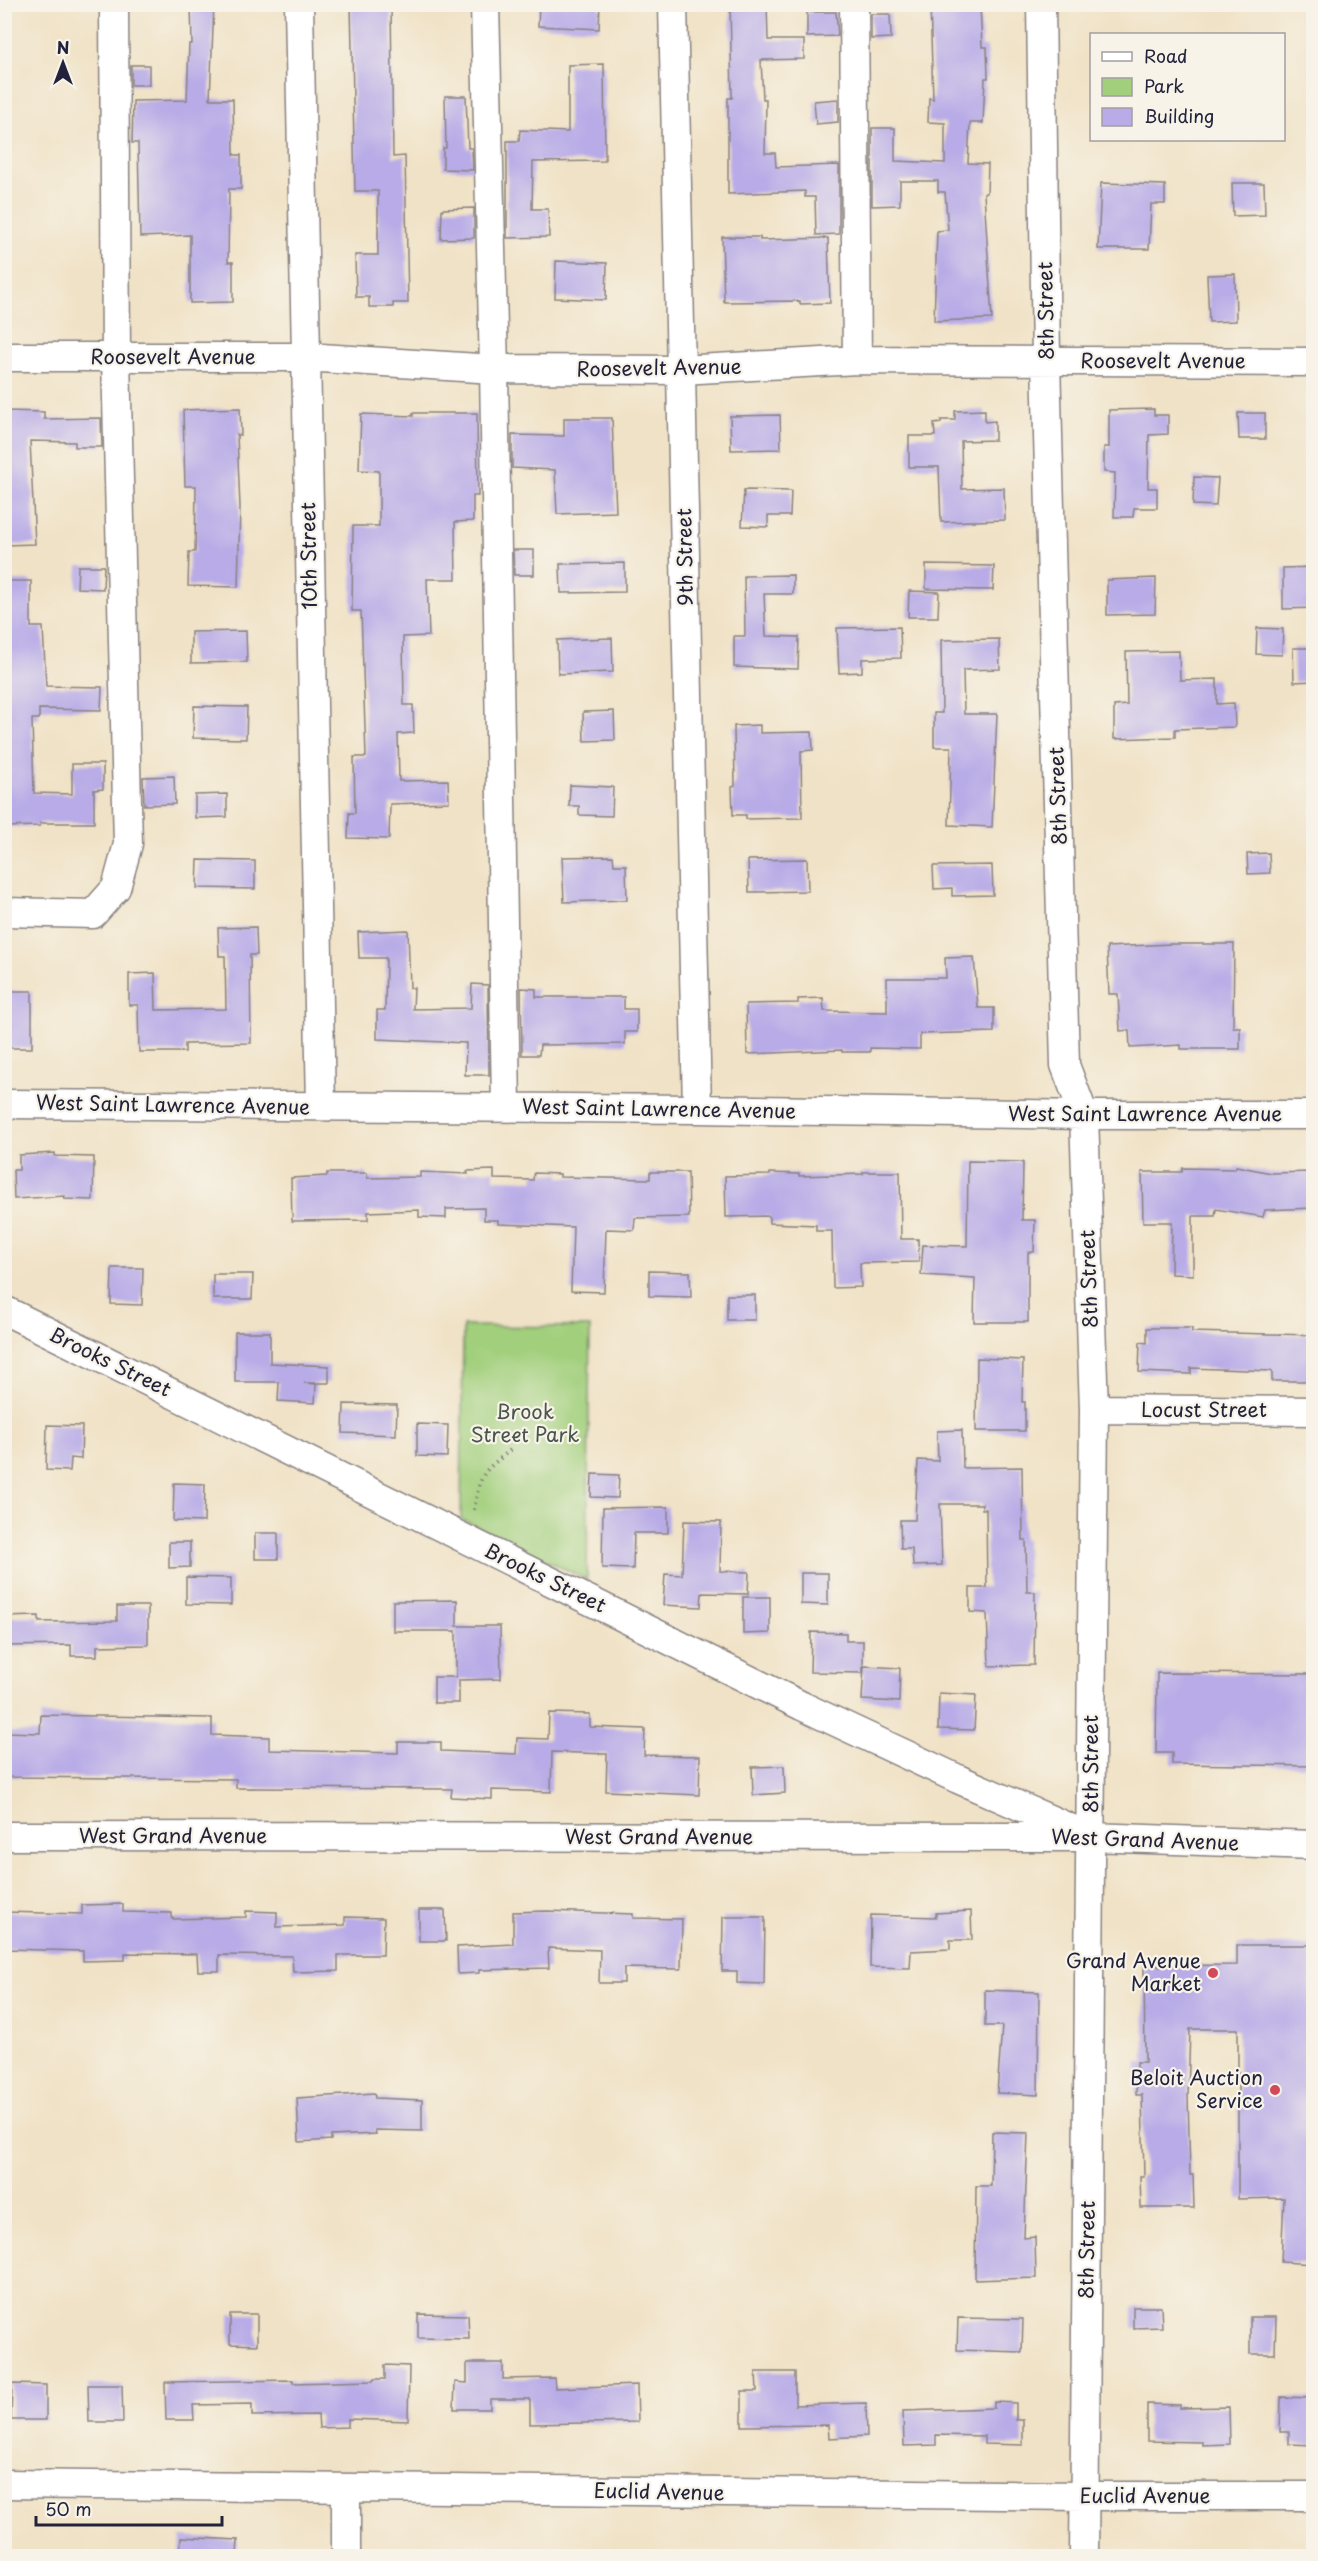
<svg xmlns="http://www.w3.org/2000/svg" width="1318" height="2561" font-family="'Playpen Sans',sans-serif">
  <style>
    .green { fill: #a1cf7c; stroke: #62785c; stroke-width: 1.5 }
    .building { fill: #b8abe7 }
    .lines { fill: none; stroke-linecap: round; stroke-linejoin: round }
    .minor-casing { stroke: #898280; stroke-width: 31 }
    .path { stroke: #898280; stroke-width: 4; stroke-dasharray: 1.5 4.5; stroke-linecap: butt }
    .minor { stroke: #fff; stroke-width: 28 }
    .poi-dot { fill: #d1495b; stroke: #f7f3e8; stroke-width: 2 }
    .labels { text-anchor: middle; stroke-width: 4.5; stroke-linejoin: round; paint-order: stroke }
    .street-label { font-size: 20px; fill: #22223b; stroke: #f7f3e8 }
    .park-label { font-size: 20px; fill: #48564e; stroke: #f7f3e8 }
    .poi-label { font-size: 20px; fill: #22223b; stroke: #f7f3e8; text-anchor: end }
  </style>
  <rect width="100%" height="100%" fill="#f7f3e8"/>
  <filter id="ink" filterUnits="userSpaceOnUse"><feTurbulence type="fractalNoise" baseFrequency=".0167" numOctaves="2"/><feDisplacementMap in="SourceGraphic" scale="12" xChannelSelector="R" yChannelSelector="G"/><feConvolveMatrix kernelMatrix="1 2 1 2 8 2 1 2 1" color-interpolation-filters="sRGB"/></filter>
  <filter id="wash" filterUnits="userSpaceOnUse"><feTurbulence type="fractalNoise" baseFrequency=".008" numOctaves="4" result="noise"/><feDisplacementMap in="SourceGraphic" scale="24" xChannelSelector="R" yChannelSelector="G"/><feGaussianBlur stdDeviation="1.35" result="paint"/><feColorMatrix in="noise" values="0 0 0 0 0 0 0 0 0 0 0 0 0 0 0 0 0 1.4 0 .05"/><feComposite in="paint" operator="in"/></filter>
  <g filter="url(#wash)">
    <rect width="100%" height="100%" fill="#f0e2c6"/>
    <path class="green" d="M463 1326 590 1327 587 1580 461 1519Z"/>
    <g id="blocks">
      <path class="building" d="M191 4H214L210 99H233L234 155H241V189H229L228 262H233V302L190 303V235L140 237 138 143H132L133 101 187 100 189 44H192Z
        M351 4H391L393 157 405 156 408 303H393V307H369V297H356L355 255H378V191H355Z
        M539 4H600L599 29 538 26Z
        M730 4H767L768 40H804V59L761 60 763 99H766L765 153H775L776 167 839 165V234L816 235 815 197H805V191L728 194V98H732Z
        M930 4H980L982 47H987L988 78H985L983 123H970L968 163 988 164 987 193H984L992 319 934 321 937 231 948 230 945 192H938V181H900V205L872 206V128H895V161L945 163V123L928 122 929 98 933 99Z
        M807 12H836L838 36 807 37Z
        M871 14H890L891 38 871 39Z
        M604 64 605 161 533 162 532 209H548L549 237 507 238V141H519L520 130 568 132V65Z
        M131 65H149V85H131Z
        M445 96H466L468 148H472L473 170 443 169V148H446Z
        M838 99V122L816 124 814 101Z
        M1101 183 1165 185V204H1151L1149 249H1098Z
        M1232 183H1264L1265 215 1233 216Z
        M474 208V238L441 239 442 209Z
        M722 237H760V240L828 238 830 303 800 304V301L724 302Z
        M556 261 607 263 606 300 555 298Z
        M1235 274 1236 321 1209 322 1207 275Z
        M240 408 241 435H237L240 507 238 587 188 586 189 552H195L196 486H185L183 410Z
        M1154 409V415H1168V434L1149 435 1148 488H1157V508H1134L1133 517H1114L1115 473 1104 472V447H1109V410Z
        M985 410V422L995 421V440L961 441 962 489 1004 488 1005 520 941 522 939 467H909V436H935L934 424 941 423V420H955V411Z
        M4 411 44 412V419L101 418 102 447H75V442L30 441 35 544 4 545Z
        M413 413H477L478 496H473V521L455 522 456 579H427L429 636 403 637 404 705H413L414 733 398 734 399 781 448 780 449 802 390 804 389 839 348 838 349 813H355L354 757H366L361 611H352L353 526H379V471L359 470 361 414 413 416Z
        M1238 413H1265V439H1239Z
        M780 415 781 449 731 450 730 416Z
        M564 418H612L616 512 557 514 555 470 512 468V435L564 436Z
        M1194 477 1218 478 1216 506 1193 505Z
        M744 490 791 491 790 516H768V527L742 526Z
        M513 550H534V575H514Z
        M625 563V592L561 593 560 564Z
        M926 565 994 566 993 590 926 589Z
        M78 566H104L103 589 77 588Z
        M1314 567V608L1283 609V568Z
        M793 575V594H764L766 636 799 637 798 669 734 667V636H745L744 576Z
        M1156 578 1155 614 1107 615V580Z
        M4 581H31V627H43L46 686 102 687 101 710 39 709V719H32L34 793 72 794V764H103V789L94 790V823H40V826L4 827Z
        M909 591 939 592 938 617H908Z
        M900 627 901 658 862 659V672L839 673 837 628Z
        M1257 628 1283 629 1282 655 1256 654Z
        M246 631 247 662 191 663V632Z
        M612 638 613 672 558 674 557 640Z
        M999 639 1000 669 963 670 964 714H997L992 827 949 825 951 747H934V713H942L941 640Z
        M1293 648H1314V681L1294 682Z
        M1179 651 1180 680 1217 679V704L1234 703 1235 727 1175 729V737L1114 739V706L1127 705 1126 652Z
        M194 706 247 707 246 739 193 738Z
        M614 711 615 740 584 741 583 712Z
        M760 725V733L812 732 813 750 801 751 802 818 746 819V815H733L732 787 735 786 734 726Z
        M174 776 175 804 144 805 143 777Z
        M570 785 613 787 612 816 579 815V806H569Z
        M227 794V817L195 818V795Z
        M1269 853 1270 873 1248 874 1247 854Z
        M613 856 614 865H626L627 900 564 902 562 857Z
        M807 859 808 891 749 892 748 860Z
        M198 860 255 861V889L197 888Z
        M992 865 993 895 952 896V888L934 889 933 866Z
        M256 927 257 955H250L251 1043 185 1044V1052H139L138 1005H129V974L155 973 156 1010 226 1009 225 956H219L218 928Z
        M408 930 410 988H414L413 1009 471 1008 472 984 488 985 489 1075H465L466 1043 377 1039V1010H385L386 958H359L358 932Z
        M1172 944H1234L1233 1027H1240V1049H1181V1045L1130 1048 1129 1030 1120 1031 1118 994H1109L1107 947Z
        M974 957 978 1008H994V1032L920 1034V1049L870 1048V1052H842V1050L747 1054 746 1004 798 1003V999L823 998 824 1011 887 1012V978H946L945 958Z
        M521 988 536 989V997H624V1009H637V1032H625V1044L540 1045 539 1055H522Z
        M4 991H32V1048H4Z
        M55 1153V1156L94 1157 93 1200 64 1199 65 1196 14 1199 13 1170H19V1155Z
        M968 1161 1023 1162 1022 1220H1035L1034 1252H1028V1322H974L975 1278 921 1275 923 1245 967 1246Z
        M1236 1166 1271 1173 1313 1172 1314 1208 1265 1210 1263 1217 1216 1209 1215 1216H1193V1275L1171 1274 1172 1222H1143L1142 1172H1182L1183 1168 1235 1169Z
        M494 1170V1179L533 1180 534 1173 560 1174V1177L650 1179V1172H688L689 1217 635 1218 634 1230 606 1229 604 1292 571 1291 573 1227 498 1224V1220H484V1208L446 1209V1218L419 1217V1210L368 1212V1220L292 1221 291 1178 327 1176V1173H367V1178L420 1177V1172L468 1174 467 1171Z
        M863 1172H900L901 1239H918L919 1262 860 1263 861 1287 833 1288 832 1231H816V1225L769 1223V1216L726 1217 725 1176 770 1175V1173L799 1174V1176L863 1174Z
        M112 1268H143L142 1305 111 1304Z
        M649 1271 690 1272 691 1297 649 1296Z
        M213 1274H253L252 1299H213Z
        M727 1295H755V1320H727Z
        M1147 1328H1192V1332L1311 1335 1310 1381H1272V1371L1191 1368V1374L1139 1372 1140 1342 1147 1343Z
        M235 1332H270V1363L329 1366V1383H304L316 1384 315 1403 278 1401 279 1382H235Z
        M977 1358 1023 1360 1022 1402H1025V1431H976Z
        M344 1404 397 1405 396 1435 343 1433Z
        M417 1424 448 1425 447 1457 417 1456Z
        M47 1425 82 1426 81 1459 71 1458 70 1471 46 1470Z
        M962 1430 963 1468 1022 1467 1023 1540H1026L1027 1592H1035L1034 1665 989 1666 987 1613 970 1612V1588H987L986 1509H982V1504H940L942 1565 913 1566 912 1549H901L900 1520H915L918 1460 938 1461 937 1431Z
        M592 1474 619 1475 618 1498 591 1497Z
        M174 1483 205 1484 204 1522 173 1521Z
        M668 1507V1533H634L633 1569 602 1568 603 1508Z
        M684 1521 721 1522 720 1571 749 1572 748 1594 702 1593 701 1607 663 1605 665 1574 682 1575Z
        M255 1533H278V1559H255Z
        M169 1542H190V1567L169 1568Z
        M801 1573H828V1605L801 1604Z
        M186 1577 231 1578V1605L186 1604Z
        M743 1597H770V1633L743 1634Z
        M457 1600V1626H500L501 1679 459 1680V1703H434V1677H456V1631H393V1601Z
        M117 1606H148V1645L97 1646V1656H71V1645L4 1646V1617L39 1616V1622L117 1621Z
        M811 1632 846 1633V1641H863V1673L810 1672Z
        M864 1666 900 1668 899 1702 862 1700Z
        M1157 1673 1314 1674V1766L1172 1764V1753H1156Z
        M939 1693 976 1695 974 1730 938 1729Z
        M549 1713 590 1714V1727L645 1729 644 1755 700 1756 699 1795 606 1791 607 1754 552 1752 551 1792 492 1790V1799L451 1797 452 1789 236 1788V1779L4 1777V1732L40 1733 41 1715 212 1718V1735L269 1737V1750L398 1753V1742H441V1751L516 1754 517 1738 548 1739Z
        M784 1766 785 1793 753 1795 752 1767Z
        M123 1904V1912L172 1913V1919L246 1917V1911L277 1912V1927L345 1925V1917L384 1918 383 1955H338V1971L293 1972 292 1956 219 1955V1971H198L197 1954 125 1953V1960L83 1961V1951L4 1949V1912L82 1914V1905Z
        M419 1910H445L446 1941H419Z
        M547 1911 633 1914V1918L682 1919 681 1969 624 1968V1983H599L600 1950 548 1948 549 1968 479 1970V1973L458 1974 457 1947 513 1944V1912Z
        M971 1911 972 1940H950V1949L911 1951 910 1968 870 1967 871 1915 936 1917V1913Z
        M723 1917H765L764 1984 737 1983V1971H722Z
        M1237 1945H1314V1981H1311L1314 2264 1281 2262 1284 2198 1238 2199V2029H1190L1188 2096 1190 2175H1193L1194 2208H1141L1140 2176H1144L1142 2095H1136L1137 2062H1145L1144 1966 1237 1965Z
        M985 1990 1039 1992 1038 2095 997 2093 1002 2026H985Z
        M374 2093 375 2098 422 2100V2131L375 2130 376 2134 331 2136V2140L299 2142 297 2098Z
        M992 2132 1028 2133 1024 2238 1035 2237 1036 2278 975 2280 976 2186H991Z
        M1133 2307H1161L1162 2327 1133 2328Z
        M230 2314H257V2345L230 2344Z
        M418 2314 468 2315 469 2339 418 2338Z
        M1250 2317H1276L1275 2354H1250Z
        M958 2318 1023 2319 1022 2352 957 2350Z
        M467 2363H503V2379L554 2378 555 2388 637 2385 638 2422 530 2424V2399H490V2409H454L455 2382 467 2383Z
        M385 2365 409 2366 408 2421 348 2419V2427L319 2428 318 2415 252 2416V2404L193 2405 194 2420H166L165 2382 293 2380V2383L373 2381 374 2379H385Z
        M756 2372H795V2405L866 2403 867 2436 829 2438 828 2425 742 2426V2391H757Z
        M12 2384 46 2385V2420H11Z
        M88 2385H122L123 2422H89Z
        M1281 2397 1314 2398V2445L1289 2444V2432H1280Z
        M994 2402 1016 2403V2420H1023V2445L984 2444V2436L936 2435V2445L904 2446 903 2411 994 2408Z
        M1147 2404 1180 2405V2408L1229 2407 1230 2444 1202 2445V2442L1147 2441Z
        M181 2537 238 2540 237 2556H180Z"/>
    </g>
  </g>
  <g filter="url(#ink)">
    <use href="#blocks" fill-opacity="0" stroke="#898280" stroke-width="1.5"/>
    <g class="lines">
      <defs>
        <path id="minor" d="M299 4 321 1106
          M485 4 494 369 506 1107
          M673 4 697 1109
          M854 4 857 360
          M1041 4 1046 360 1065 1065 1084 1115 1094 1409 1084 2556
          M4 357H305L494 369 681 370 857 360 1314 362
          M4 912 93 914 116 888 128 844 116 358 114 4
          M4 1104 697 1109 1084 1115H1314
          M4 1310 802 1706 958 1779 1081 1833
          M1094 1409 1314 1411
          M4 1836 1091 1837 1314 1845
          M4 2484 1084 2496H1314
          M346 2489V2556"/>
      </defs>
      <use href="#minor" class="minor-casing"/>
      <path class="path" d="M474 1510C481 1469 483 1473 514 1447"/>
      <use href="#minor" class="minor"/>
    </g>
  </g>
  <g class="poi-dot">
    <circle cx="1213" cy="1973" r="6"/>
    <circle cx="1275" cy="2090" r="6"/>
  </g>
  <g class="labels">
    <g class="street-label">
      <text transform="translate(1046 311) rotate(-91)" y="7">8th Street</text>
      <text x="173" y="364">Roosevelt Avenue</text>
      <text x="1163" y="368">Roosevelt Avenue</text>
      <text transform="translate(659 368) rotate(-1)" y="7">Roosevelt Avenue</text>
      <text transform="translate(309 556) rotate(-91)" y="7">10th Street</text>
      <text transform="translate(685 557) rotate(-91)" y="7">9th Street</text>
      <text transform="translate(1058 796) rotate(-92)" y="7">8th Street</text>
      <text transform="translate(173 1105) rotate(1)" y="7">West Saint Lawrence Avenue</text>
      <text transform="translate(659 1109) rotate(1)" y="7">West Saint Lawrence Avenue</text>
      <text x="1145" y="1121">West Saint Lawrence Avenue</text>
      <text transform="translate(1089 1279) rotate(-92)" y="7">8th Street</text>
      <text transform="translate(110 1362) rotate(26)" y="7">Brooks Street</text>
      <text x="1204" y="1417">Locust Street</text>
      <text transform="translate(545 1578) rotate(26)" y="7">Brooks Street</text>
      <text transform="translate(1091 1764) rotate(-90)" y="7">8th Street</text>
      <text x="173" y="1843">West Grand Avenue</text>
      <text x="659" y="1844">West Grand Avenue</text>
      <text transform="translate(1145 1840) rotate(2)" y="7">West Grand Avenue</text>
      <text transform="translate(1087 2250) rotate(-89)" y="7">8th Street</text>
      <text transform="translate(659 2492) rotate(1)" y="7">Euclid Avenue</text>
      <text x="1145" y="2503">Euclid Avenue</text>
    </g>
    <g class="park-label">
      <text x="525" y="1419">Brook<tspan x="525" dy="23">Street Park</tspan></text>
    </g>
    <g class="poi-label">
      <text x="1201" y="1968">Grand Avenue<tspan x="1201" dy="23">Market</tspan></text>
      <text x="1263" y="2085">Beloit Auction<tspan x="1263" dy="23">Service</tspan></text>
    </g>
  </g>
  <rect width="1318" height="2561" fill="none" stroke="#f7f3e8" stroke-width="24"/>
  <rect x="1090" y="33" width="195" height="108" fill="#f7f3e8" stroke="#a29fa3" stroke-width="1.5"/>
  <rect x="1102" y="52" width="30" height="9" fill="#ffffff" stroke="#a29fa3" stroke-width="1.5"/>
  <text x="1144" y="63" font-size="18" fill="#22223b">Road</text>
  <rect x="1102" y="78" width="30" height="18" fill="#a1cf7c" stroke="#a29fa3" stroke-width="1.5"/>
  <text x="1144" y="93" font-size="18" fill="#22223b">Park</text>
  <rect x="1102" y="108" width="30" height="18" fill="#b8abe7" stroke="#a29fa3" stroke-width="1.5"/>
  <text x="1144" y="123" font-size="18" fill="#22223b">Building</text>
  <g transform="translate(63 63)" stroke="#f7f3e8" stroke-width="4.5" paint-order="stroke">
  <path d="M0-4.5L10 22L0 15L-10 22Z" fill="#22223b"/>
  <text y="-9" font-size="16" font-weight="bold" text-anchor="middle" fill="#22223b">N</text>
  </g>
  <path d="M36 2516v9h186v-9" fill="none" stroke="#22223b" stroke-width="3"/>
  <text x="45" y="2516" font-size="18" fill="#22223b" stroke="#f7f3e8" stroke-width="4.5" paint-order="stroke">50 m</text>
</svg>
